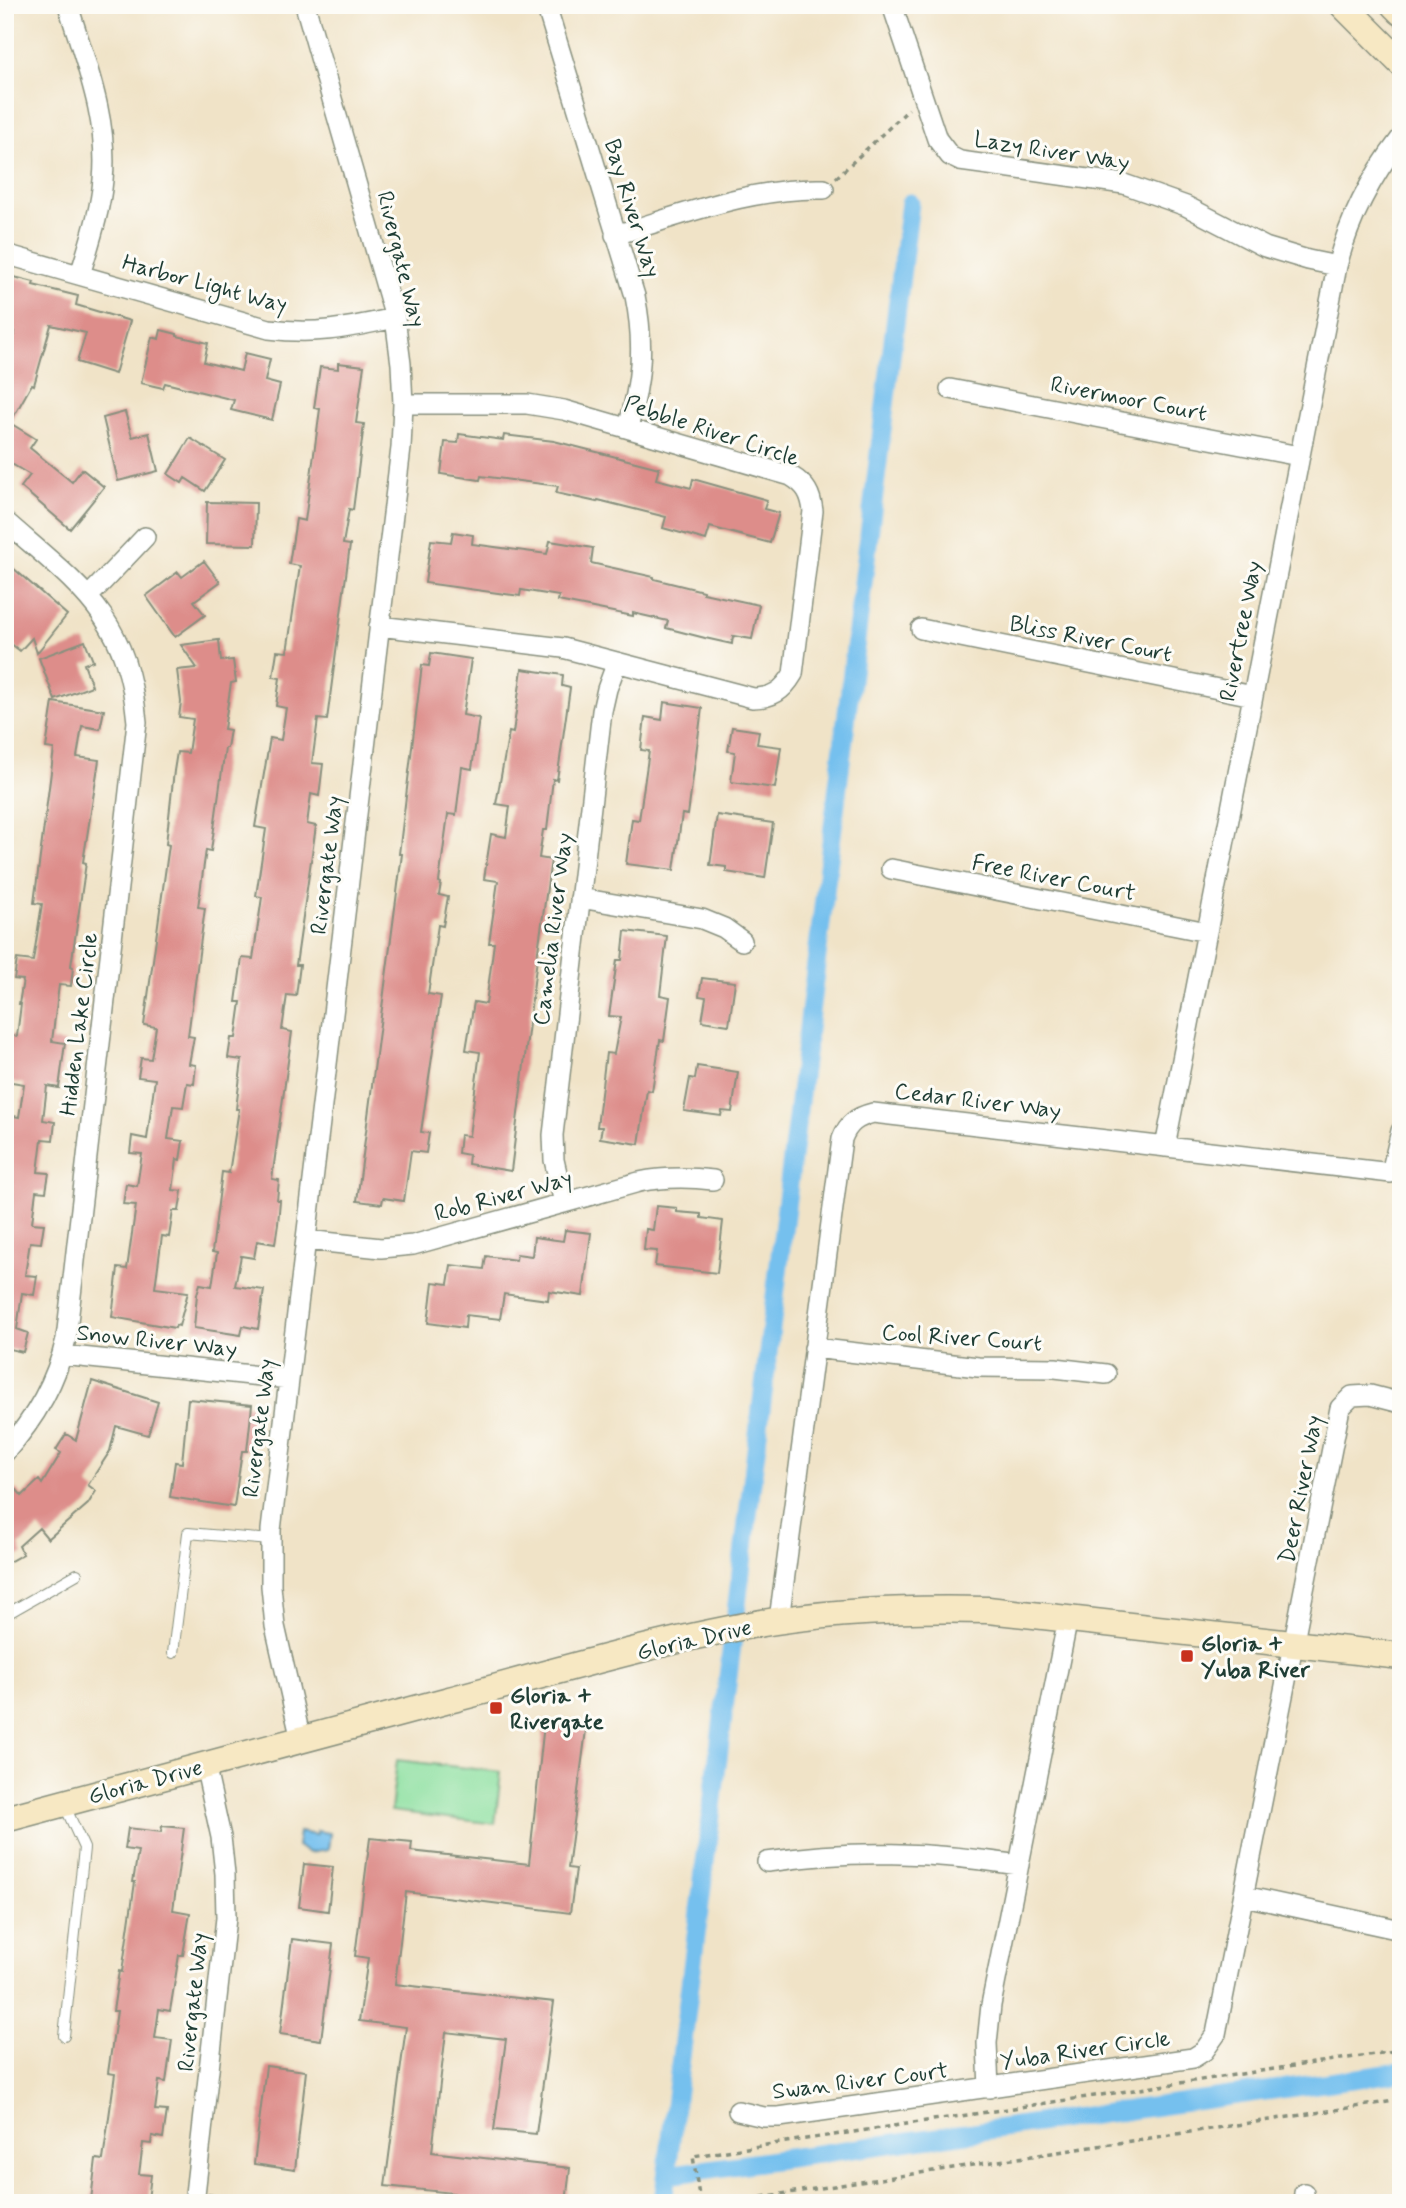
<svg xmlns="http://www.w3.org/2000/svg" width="1406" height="2208" font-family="Mynerve,sans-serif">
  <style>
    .green { fill: #8ee0a1; stroke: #568e6a; stroke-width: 2 }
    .water { fill: #75c0ee; stroke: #4a7e91; stroke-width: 2 }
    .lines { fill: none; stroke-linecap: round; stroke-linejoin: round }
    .canal { stroke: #75c0ee; stroke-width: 19 }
    .building { fill: #dd8d8a }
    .lane-casing { stroke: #88907e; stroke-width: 12 }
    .street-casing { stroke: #88907e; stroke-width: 22 }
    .secondary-casing { stroke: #88907e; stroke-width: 29 }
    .path { stroke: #88907e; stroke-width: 3.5; stroke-dasharray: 5 5; stroke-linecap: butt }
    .lane { stroke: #fff; stroke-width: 10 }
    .street { stroke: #fff; stroke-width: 19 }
    .secondary { stroke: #f7e8c3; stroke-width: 26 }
    .poi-dot { fill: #c8321e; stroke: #fdfcf7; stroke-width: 2.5 }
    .labels { text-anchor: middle; stroke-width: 6; stroke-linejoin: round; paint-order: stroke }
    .street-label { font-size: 23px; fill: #1f3d34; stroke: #fdfcf7 }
    .poi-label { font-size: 23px; font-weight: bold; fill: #1f3d34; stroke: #fdfcf7; text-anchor: start }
  </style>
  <rect width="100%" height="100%" fill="#fdfcf7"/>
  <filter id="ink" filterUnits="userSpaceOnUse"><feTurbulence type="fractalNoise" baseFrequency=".0143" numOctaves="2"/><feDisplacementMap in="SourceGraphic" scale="14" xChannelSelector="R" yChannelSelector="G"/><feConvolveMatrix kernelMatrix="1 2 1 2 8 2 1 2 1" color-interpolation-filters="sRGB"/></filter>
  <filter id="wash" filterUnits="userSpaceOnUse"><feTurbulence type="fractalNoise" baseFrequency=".00686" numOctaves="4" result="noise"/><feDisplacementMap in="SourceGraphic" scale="28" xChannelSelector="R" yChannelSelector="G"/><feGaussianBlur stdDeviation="1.57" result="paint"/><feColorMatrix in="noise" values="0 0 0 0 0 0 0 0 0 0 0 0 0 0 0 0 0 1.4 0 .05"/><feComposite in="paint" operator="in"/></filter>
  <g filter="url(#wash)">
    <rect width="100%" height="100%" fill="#f0e3c7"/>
    <path class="green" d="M397 1760 501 1772 495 1824 391 1811Z"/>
    <path class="water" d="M317 1831 330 1833 328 1850 309 1853 297 1846 299 1832 316 1835Z"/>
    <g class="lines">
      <path class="canal" d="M667 2175 1401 2072
        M663 2203 910 203"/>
    </g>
    <g id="blocks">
      <path class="building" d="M14 277 34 282 33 285 78 296 76 305 130 321 115 374 77 362 86 333 51 325 34 385 32 384 10 423 36 439 30 448 72 482 82 469 104 487 70 529 21 487 30 475 5 460V368L15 332 5 330V312Z
        M161 330 177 334V336L208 343 204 362 241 371 245 353 270 359 265 381 280 385 272 420 231 410 234 400 165 383 163 388 141 383 152 337 159 339Z
        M338 363 364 366 356 423 364 424 353 510 349 509 343 544 350 545 327 720 318 719 312 763 323 764 319 796 311 794 307 824 316 826 296 965H300L296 996 287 995 282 1030 292 1032 272 1179 279 1180 277 1200H280L278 1224 275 1244 257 1241 254 1258 241 1256 235 1286 264 1290 258 1329 243 1326 241 1335 194 1328 197 1294 200 1284 212 1286 217 1253 212 1252 222 1172 229 1173 239 1109H236L242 1060 228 1058 231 1038H236L241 1002H236L242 958 253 959 262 897 256 896 266 829 255 827 270 738 281 740 286 708 276 706 280 678 273 677 277 651 287 652 300 566 289 564 296 519 305 521 320 409 314 408 320 367 338 369Z
        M125 412 132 437 149 433 158 471 118 481 103 418Z
        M459 434 503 440 504 435 554 441 659 468 656 479 691 488 693 479 767 500 764 509 779 513 770 543 710 527 706 540 663 528 666 517 598 500 597 502 556 493 558 486 481 476 480 480 441 474 445 442 458 443Z
        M190 438 225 460 205 491 185 478 182 483 168 474Z
        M207 502 256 503 255 545 206 544Z
        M453 532 473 535 472 544 547 554 550 541 593 548 591 563 654 577V579L703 591V593L759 605 752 639 733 636 732 644 705 638 666 628 668 621 633 613V616L558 601 559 596 521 590 520 596 425 583 431 540 451 542Z
        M5 561 67 615 37 653 32 638 20 651 5 639Z
        M204 561 220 582 194 601 205 615 175 637 146 596 178 572 182 577Z
        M219 640 221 661 233 660 236 682 231 683 224 729 230 730 227 748H225L211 851 206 850 198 907 205 908 188 1036 194 1037 189 1064 196 1065 194 1084 187 1083 183 1107 173 1106 168 1139 183 1141 180 1160 177 1159 173 1190 182 1191 179 1211H173L169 1237 162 1236 155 1288 188 1292 179 1326 176 1325 175 1328 112 1317 118 1268 127 1269 136 1205 123 1204 126 1184 137 1186 142 1154 130 1153 132 1136 147 1139 155 1079 138 1077 141 1058 151 1059 156 1027 144 1025 169 845 166 844 174 771 177 752 188 753 193 719 179 717 181 702 177 670 197 668 181 645Z
        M85 641 93 661 84 664 92 686 55 700 39 658Z
        M431 653 471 659 463 715 479 718 472 769 462 767 456 815 448 814 439 882 441 883 439 895 448 897 443 926 438 925 428 994 441 996 421 1132 429 1133 426 1153 411 1151 404 1201 383 1198 382 1204 357 1201 402 854H399L422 665 429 666Z
        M522 669 563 675 562 686 570 688 557 780 553 779 547 830H543L539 858 551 860 537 958 511 1171 468 1164 469 1155 458 1153 460 1135 469 1136 480 1052 466 1050 474 1002 486 1004 494 943H489L498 881 484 879 491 834 506 837 510 806 496 804 509 732 513 733Z
        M53 702 104 710 100 729 82 726 77 757 99 760 83 862 86 863 71 966 73 967 71 986 59 985 52 1041 65 1043 59 1088 47 1086 43 1120 55 1122 53 1140 42 1139 38 1172 49 1173 46 1192 36 1191 32 1223 44 1224 41 1243 30 1242 25 1275 37 1276 34 1295 22 1293 17 1329 28 1333 23 1352 5 1348V1219H7L12 1187 5 1186V1130L7 1115 19 1117 24 1084 6 1081 10 1055H5V1047L7 1034 17 1036 21 1004H19L23 980 14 979 17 959 33 961 42 904 34 903 54 749 46 748Z
        M664 702 702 708 688 815 682 814 674 870 626 864 632 819 639 820 649 751 641 750 645 717 662 720Z
        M732 727 759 731 757 744 781 747 775 788 731 782 735 752 728 751Z
        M717 815 773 823 765 878 726 872V867L710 865Z
        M625 931 667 936 660 995 670 997 664 1041 660 1040 652 1091 647 1090 639 1144 600 1138 602 1127H597L606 1053 614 1054 621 1017 609 1016 617 960H622Z
        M702 978 735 982 729 1025 702 1021 706 997 699 996Z
        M697 1066 738 1072 732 1112 722 1111 721 1116 684 1111 690 1078 695 1079Z
        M656 1206 677 1208V1212L701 1214V1218L723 1221 717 1273 655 1266 657 1251 644 1250 646 1229 653 1230Z
        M565 1230 591 1233 583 1296 549 1291 548 1300 504 1294 500 1319 466 1315 465 1328 428 1323 433 1282 448 1284 451 1265 484 1269 486 1256 516 1260 517 1254 532 1256 534 1237 563 1241Z
        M92 1381 158 1402 148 1435 116 1426 110 1451 88 1485 96 1491 88 1504 48 1539 39 1528 19 1546 23 1554 5 1564V1498L16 1489 22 1496 39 1480 42 1484 61 1453 56 1450 66 1434 76 1440Z
        M188 1399 252 1405 247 1451H242L234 1507 170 1497 175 1462 182 1463Z
        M544 1724 586 1730 568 1868 576 1869 570 1913 406 1892 395 1984 554 2002 536 2134 494 2130 506 2039 446 2032 432 2152 570 2168 566 2203H509L453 2196 454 2193 385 2186 406 2027 359 2021 368 1958 355 1956 370 1838 412 1842 411 1851 529 1864Z
        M162 1826 184 1828 173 1910 190 1913 183 1955H179L170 2011 159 2009 155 2038 172 2040 166 2082 159 2081 155 2110 167 2111 163 2138 152 2136 151 2144 143 2143 139 2174 151 2175 148 2200 136 2198 135 2203 91 2200 96 2159 103 2160 115 2074 108 2073 117 2011H113L119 1971 122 1972 135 1882H133L138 1851 125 1849 128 1828 161 1832Z
        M304 1864 333 1867 328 1911 299 1907Z
        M292 1939 333 1944 321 2040 280 2034Z
        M266 2066 306 2071 295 2170 254 2164Z"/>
    </g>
  </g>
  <g filter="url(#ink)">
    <use href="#blocks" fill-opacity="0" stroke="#88907e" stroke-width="2"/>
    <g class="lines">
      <defs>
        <path id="lane" d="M5 1615 77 1574
          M173 1653 188 1533 271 1540
          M64 2036 84 1848 64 1804
          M194 2197 232 2203"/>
        <path id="street" d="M68 5C85 62 109 120 103 180 100 213 89 244 80 275
          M546 5 635 296C645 345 641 381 628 428
          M892 5 937 139 950 156 960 161 1124 184 1186 206 1265 247 1308 260 1337 266
          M615 235C683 215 752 187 824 189
          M5 254 269 329C318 335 347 328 395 318
          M950 389 1299 456
          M5 521C80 587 127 615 137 722L66 1339C56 1383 35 1419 5 1452
          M89 596 145 537
          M379 626 563 648 753 698C772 698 783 691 793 674L813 511C811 494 806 485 791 476L564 410 527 404H403
          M921 629 1253 696
          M891 869 1207 932
          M580 898 702 919 724 928 742 941
          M1165 1147 1337 266C1349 219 1371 177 1401 138
          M564 1203 554 1160 553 1135 602 711 607 689 617 662
          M306 1240 381 1248 413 1245 639 1182C664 1177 687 1177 713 1180
          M814 1348 978 1367 1055 1368 1106 1374
          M62 1355 289 1379
          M779 1620 842 1139C848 1123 857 1117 873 1113L1391 1173 1401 1131
          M301 1740 275 1626 271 1586V1530L401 448 403 404 401 364 395 318 305 5
          M767 1862C854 1849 932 1852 1019 1865
          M1244 1896 1401 1930
          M989 2088 987 2043 991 2005 1068 1618
          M738 2111 764 2117H779L1193 2058 1204 2051 1216 2034 1340 1408 1352 1396 1370 1395 1401 1403
          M194 2203 226 1918 225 1874 221 1837 205 1765
          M1303 2203 1304 2193"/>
        <path id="secondary" d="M1343 5 1401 63
          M1394 5 1401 12
          M5 1819C153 1779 301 1740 449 1700 548 1674 650 1643 751 1625 829 1611 909 1608 988 1610L1401 1656"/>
      </defs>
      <use href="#lane" class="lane-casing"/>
      <use href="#street" class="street-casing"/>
      <use href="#secondary" class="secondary-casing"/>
      <path class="path" d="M836 178 909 109
        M700 2203 693 2156 1401 2050
        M722 2203 1401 2100"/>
      <use href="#lane" class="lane"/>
      <use href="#street" class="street"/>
      <use href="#secondary" class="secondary"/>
    </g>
  </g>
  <g class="poi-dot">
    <rect x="1180" y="1649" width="14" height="14" rx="3.5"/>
    <rect x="489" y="1701" width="14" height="14" rx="3.5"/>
  </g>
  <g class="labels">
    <g class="street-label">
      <text transform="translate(1052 150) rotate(9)" y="8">Lazy River Way</text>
      <text transform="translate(633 208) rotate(73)" y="8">Bay River Way</text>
      <text transform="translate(402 259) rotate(76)" y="8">Rivergate Way</text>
      <text transform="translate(205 283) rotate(15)" y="8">Harbor Light Way</text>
      <text transform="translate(1129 398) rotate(11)" y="8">Rivermoor Court</text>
      <text transform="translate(712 430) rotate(18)" y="8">Pebble River Circle</text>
      <text transform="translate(1240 631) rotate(-79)" y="8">Rivertree Way</text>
      <text transform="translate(1091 638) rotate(11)" y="8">Bliss River Court</text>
      <text transform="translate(326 865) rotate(-83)" y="8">Rivergate Way</text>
      <text transform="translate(1054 877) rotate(11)" y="8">Free River Court</text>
      <text transform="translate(552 929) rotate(-83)" y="8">Camelia River Way</text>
      <text transform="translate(78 1024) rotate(-83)" y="8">Hidden Lake Circle</text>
      <text transform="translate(978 1100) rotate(7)" y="8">Cedar River Way</text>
      <text transform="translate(503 1195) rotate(-15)" y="8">Rob River Way</text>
      <text transform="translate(962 1337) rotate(4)" y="8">Cool River Court</text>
      <text transform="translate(157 1340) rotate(6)" y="8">Snow River Way</text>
      <text transform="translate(258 1428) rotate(-83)" y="8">Rivergate Way</text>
      <text transform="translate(1300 1489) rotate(-79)" y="8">Deer River Way</text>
      <text transform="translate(694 1639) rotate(-13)" y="8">Gloria Drive</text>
      <text transform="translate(145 1781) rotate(-15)" y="8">Gloria Drive</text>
      <text transform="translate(192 2002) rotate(-84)" y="8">Rivergate Way</text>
      <text transform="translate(1085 2049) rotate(-8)" y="8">Yuba River Circle</text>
      <text transform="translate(860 2080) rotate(-7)" y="8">Swan River Court</text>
    </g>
    <g class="poi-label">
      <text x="1201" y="1651">Gloria +<tspan x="1201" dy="26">Yuba River</tspan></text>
      <text x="510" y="1703">Gloria +<tspan x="510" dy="26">Rivergate</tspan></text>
    </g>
  </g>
  <rect width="1406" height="2208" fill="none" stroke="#fdfcf7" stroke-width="28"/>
</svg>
